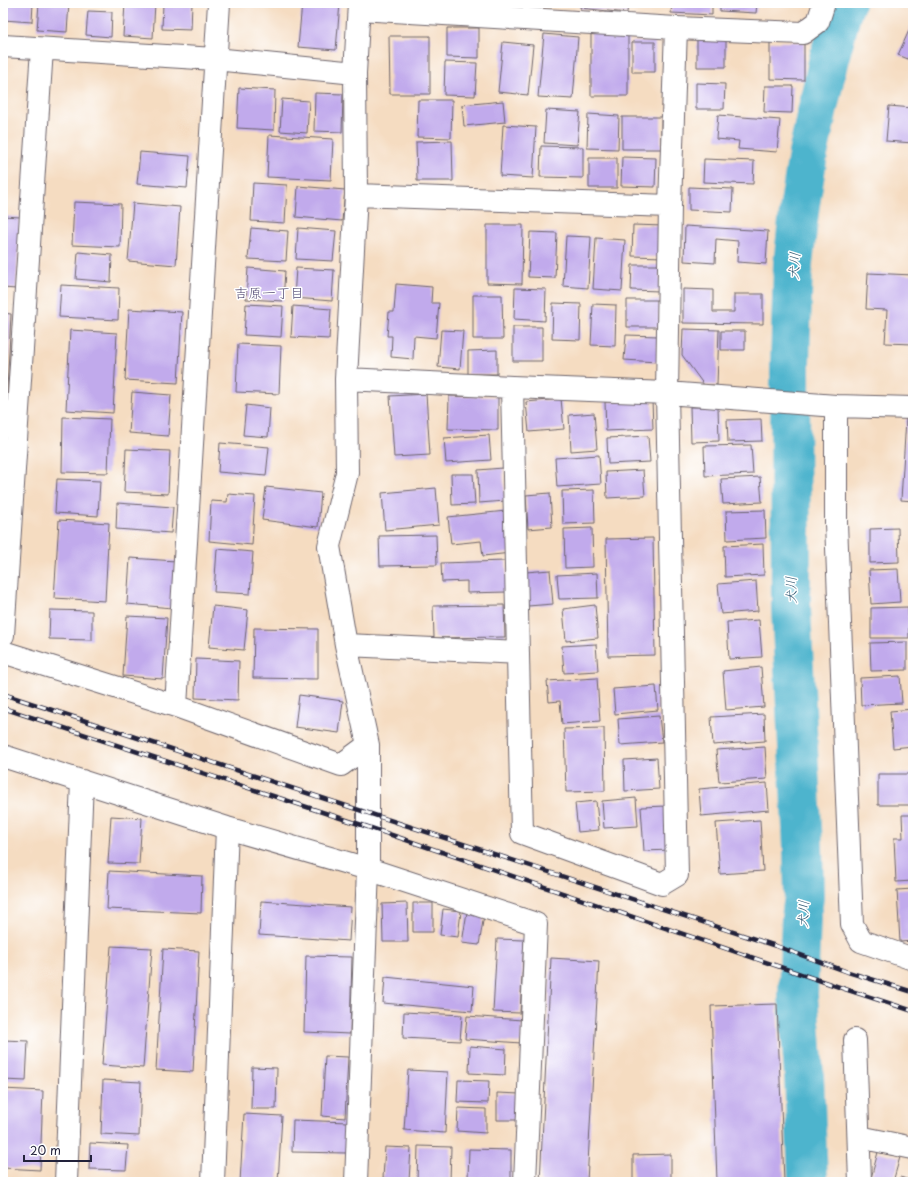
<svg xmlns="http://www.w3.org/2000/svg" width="916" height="1185" font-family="'Playpen Sans','Klee One',sans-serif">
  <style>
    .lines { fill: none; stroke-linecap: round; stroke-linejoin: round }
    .river { stroke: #4eb4cd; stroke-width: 40 }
    .building { fill: #c1aaec }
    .minor-casing { stroke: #6c636a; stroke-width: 24 }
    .minor { stroke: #fff; stroke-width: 22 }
    .rail-casing { stroke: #22223b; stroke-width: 4.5 }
    .rail { stroke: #fff; stroke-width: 3; stroke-dasharray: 9; stroke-linecap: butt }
    .labels { text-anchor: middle; stroke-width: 3; stroke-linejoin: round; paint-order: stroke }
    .water-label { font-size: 14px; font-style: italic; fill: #345c75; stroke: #fff }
    .neighbourhood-label { font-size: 14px; fill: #5a5279; stroke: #fff }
  </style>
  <rect width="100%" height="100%" fill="#fff"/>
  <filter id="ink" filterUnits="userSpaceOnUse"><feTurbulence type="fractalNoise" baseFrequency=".025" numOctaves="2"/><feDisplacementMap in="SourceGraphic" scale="8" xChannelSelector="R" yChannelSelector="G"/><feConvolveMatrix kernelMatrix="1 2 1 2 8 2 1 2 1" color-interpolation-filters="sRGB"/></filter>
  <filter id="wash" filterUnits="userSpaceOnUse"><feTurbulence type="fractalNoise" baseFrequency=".012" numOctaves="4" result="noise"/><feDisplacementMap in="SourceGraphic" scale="16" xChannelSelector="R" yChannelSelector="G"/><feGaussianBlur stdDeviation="0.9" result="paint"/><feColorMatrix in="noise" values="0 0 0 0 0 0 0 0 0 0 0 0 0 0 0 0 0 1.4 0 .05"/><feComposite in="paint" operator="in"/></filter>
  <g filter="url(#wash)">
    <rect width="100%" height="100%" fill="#f5dcc1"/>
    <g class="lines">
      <path class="river" d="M808 1182 804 1075 798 995 801 918 804 897 803 847 791 608 790 364 793 264 800 204 808 154 828 62 842 11 845 3"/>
    </g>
    <g id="blocks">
      <path class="building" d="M3 3H33L32 22 3 20Z
        M39 3H69L67 32 37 30Z
        M125 3H155L153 38 123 36Z
        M163 3H192L191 30 162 29Z
        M302 3H340L336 50 298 47Z
        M581 3H628L627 13 580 8Z
        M672 3H712V15L671 13Z
        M720 3H757L756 13 720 11Z
        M88 11 112 12 111 37 86 35Z
        M911 26 913 27V61L898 55Z
        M447 28H479V58L447 57Z
        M591 32H628V96H591Z
        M544 34 578 37 573 99 538 97Z
        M389 36H430V94H390Z
        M697 39H726V67H697Z
        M503 42 533 45 528 95 498 92Z
        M632 42H655V72H632Z
        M770 42H804V80L770 79Z
        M445 62 477 63 475 96 444 95Z
        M696 83 725 84 724 109H696Z
        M765 86H793L792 113 764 112Z
        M239 88 275 90 274 130 237 128Z
        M315 93 343 94 342 132 314 131Z
        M282 99 309 101 307 133 280 131Z
        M418 100H452L451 138 417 137Z
        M503 101 505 122 464 126 462 105Z
        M889 106 913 108V143L886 141Z
        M546 110 580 112 577 145 544 143Z
        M588 114 619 116 618 149 587 148Z
        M718 115 780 120 777 152 738 149 739 141 716 139Z
        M622 117H661V149H622Z
        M503 125 536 127 533 178 500 176Z
        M269 135 333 139 331 180 267 177Z
        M452 141 453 181H417L416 142Z
        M541 146 583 147V178L540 177Z
        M140 152 190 156 187 188 137 184Z
        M622 157 656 158 655 187 621 186Z
        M589 158H617V188H589Z
        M704 159 754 161 753 184 703 182Z
        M253 183 287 185 285 223 251 221Z
        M298 186 345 190 342 221 296 217Z
        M689 187 733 189 732 212 689 210Z
        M74 202 121 204 120 247 72 245Z
        M133 203 180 207 176 265 128 261Z
        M3 216 20 217 16 289 3 288Z
        M487 225H523L522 284 487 283Z
        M633 225 664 226 663 257 632 256Z
        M685 226 768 231 766 264 737 262 738 241 716 239 715 263 684 261Z
        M251 228 288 231 286 261 248 259Z
        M298 228 336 231 333 261 296 259Z
        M530 232 557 233 555 278 528 277Z
        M566 236 591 237 588 288 563 286Z
        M596 238 625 240 622 291 593 289Z
        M78 252 112 255 111 282 76 279Z
        M632 265H660V291L631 290Z
        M248 268 285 271 283 301 246 299Z
        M296 268 334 270 332 301 294 298Z
        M868 273 913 275V344L885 343 887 310 866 309Z
        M396 284 432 287 431 303H439L436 338 414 336 413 359 391 357 392 336H387L389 312H394Z
        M61 285 119 288 118 320 59 317Z
        M515 288 546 289 545 321 514 319Z
        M683 289 713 290V312H734V294H763V324L683 323Z
        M473 295H502L503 339H473Z
        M627 300H659V327H627Z
        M553 303 581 304 580 340 552 339Z
        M246 304 283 306 281 337 244 335Z
        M593 304 616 305 615 346 591 345Z
        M293 306 331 309 329 339 291 337Z
        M129 309 182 312 178 383 125 380Z
        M3 313 11 314 6 408H3Z
        M513 327H542V361H513Z
        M683 329 719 330 717 385H704L682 355Z
        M70 330 117 333 113 413 66 410Z
        M441 330 463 331 460 369 438 367Z
        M721 331H745V350H721Z
        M626 335 658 336 657 362 624 360Z
        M238 344 281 346 279 394 236 392Z
        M497 350V374H468V351Z
        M132 392 171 395 168 436 129 433Z
        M426 394 430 455 394 457 390 396Z
        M449 396 498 397V430L448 429Z
        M561 399 564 429 529 432 526 402Z
        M652 400 653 429 606 431 605 402Z
        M246 405 270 408 268 437 243 435Z
        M690 407H718L719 441 691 442Z
        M594 413 597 449 571 451 569 415Z
        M63 417 110 419 108 473 62 472Z
        M761 419 762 441 728 442 727 420Z
        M906 419H913V501L901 500Z
        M489 435 491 460 446 463 444 438Z
        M648 436 650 462 608 464 607 438Z
        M220 443 269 447 266 476 218 472Z
        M751 445 753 474 705 476 704 446Z
        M126 449 170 451 168 494 124 492Z
        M599 455 601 484 557 487 555 458Z
        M503 468 505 501 479 503 478 470Z
        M643 470 645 496 607 498 606 472Z
        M451 474H473L475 504 452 505Z
        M760 477 762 502 723 504 721 479Z
        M57 479 100 481 98 516 55 513Z
        M266 487 321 493 318 527 262 520Z
        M436 488 439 525 385 530 382 493Z
        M594 490 595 523 563 524 562 491Z
        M550 493 552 527 528 529 526 495Z
        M228 494 255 496 252 545 209 541 211 501 227 502Z
        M117 503 173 507 171 533 116 529Z
        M765 510 766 538 727 540 726 511Z
        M506 511 511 553 483 556 481 541 451 544 448 517Z
        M59 520 109 523 105 601 54 598Z
        M592 528 593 567 565 568 564 529Z
        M898 528 899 562 870 563V529Z
        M436 535 437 565 380 566 379 536Z
        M653 538 655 655 608 656 606 539Z
        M763 544 764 575 725 577 724 546Z
        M217 549 253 552 250 594 214 592Z
        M130 558 176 561 172 608 127 604Z
        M506 561 507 592 467 593V581L442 582 441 563Z
        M898 569 900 602 871 604 869 570Z
        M550 570 553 604 528 606 526 572Z
        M597 573 598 598 559 599 557 575Z
        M756 581 758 611 721 614 718 584Z
        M504 605 505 637 434 638 433 606Z
        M595 605 598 638 566 641 563 609Z
        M213 606 248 610 244 650 209 647Z
        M908 607 909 638H871V608Z
        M50 610 92 611V640L49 639Z
        M127 616 167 618 163 679 123 676Z
        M759 620 762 657 729 659 727 622Z
        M254 628 318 629V679L253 678Z
        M907 642V670L871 671 870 643Z
        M596 644 598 671 564 673 562 646Z
        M196 659 239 661 238 700 195 698Z
        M761 667 764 707 726 710 723 671Z
        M900 676 902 703 861 705 860 678Z
        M597 678 600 721 562 724 560 701 549 702 547 681Z
        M656 686 658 710 615 714 613 689Z
        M299 695 343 701 339 733 295 727Z
        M913 709V746L893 748 890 711Z
        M764 714 765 741 713 745 711 717Z
        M659 716 662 742 620 745 618 719Z
        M604 728 605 791 566 792 564 729Z
        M765 747 767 779 719 782 716 750Z
        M657 758 659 789 625 791 624 760Z
        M878 774H913V805H878Z
        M767 783 769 810 701 816 699 789Z
        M636 798 638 826 604 828 602 801Z
        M596 801 599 830 578 832 575 803Z
        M667 806 670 850 644 851 641 807Z
        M902 815H913V881L896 882 894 838H903Z
        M111 816 142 818 139 864 108 863Z
        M760 820 763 871 720 874 716 823Z
        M109 871 202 876 201 913 107 909Z
        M913 889V941L900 942 897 890Z
        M261 901 351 907 349 941 259 935Z
        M407 903 408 942H383L382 904Z
        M413 903H433V932H413Z
        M443 909 461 911 458 937 440 935Z
        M467 912 484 915 479 945 462 943Z
        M497 939 524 940 520 1013 493 1012Z
        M111 946 152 948 143 1068 102 1065Z
        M163 949 199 951 193 1072 156 1070Z
        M306 956 352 957 350 1034 304 1032Z
        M551 958 599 961 587 1182H540Z
        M385 977 474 986 472 1011 383 1003Z
        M777 1004 784 1182H717L711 1006Z
        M404 1012 462 1015 460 1041 403 1038Z
        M467 1016 522 1020 521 1043 465 1039Z
        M3 1040 28 1041 26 1081 3 1080Z
        M470 1046 506 1049 505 1075 469 1073Z
        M325 1056 348 1057 345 1118 322 1116Z
        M252 1067 277 1068 276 1109H251Z
        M408 1070 448 1072 445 1133 404 1130Z
        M103 1080 141 1082 139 1136 101 1134Z
        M458 1080 489 1081 488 1103 457 1102Z
        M3 1089 43 1091 40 1170 3 1168Z
        M497 1093 520 1094 519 1120H497Z
        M458 1108 486 1109V1133L457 1131Z
        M244 1114 282 1116 278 1182H240Z
        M293 1120 348 1122 347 1153 292 1152Z
        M90 1143 128 1145 126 1170 89 1169Z
        M418 1146 451 1147 450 1182 417 1181Z
        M385 1147 411 1148 409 1181 383 1178Z
        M469 1149 511 1150V1179L468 1178Z
        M878 1152 900 1157 893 1182H870Z
        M671 1154V1182H633V1155Z
        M900 1177 913 1181V1182H898Z"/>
    </g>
  </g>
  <g filter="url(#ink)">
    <use href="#blocks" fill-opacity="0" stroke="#6c636a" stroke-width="1"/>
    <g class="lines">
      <defs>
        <path id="minor" d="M359 9 676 28 803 33 818 22 824 3
          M3 46 215 59 355 73
          M356 195 670 206
          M346 379 512 387 667 393 836 406 913 408
          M512 387 522 833 662 884 677 875 667 393 670 206 676 28
          M836 406V523L852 924 861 941 913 959
          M3 635 42 49
          M346 645 518 653
          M3 652 176 706 341 765 368 745 346 645 329 546 347 473 346 379 356 195 355 73 359 3
          M176 706 219 3
          M3 756 227 828 368 869 536 924 525 1182
          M855 1040 860 1182
          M859 1137 913 1148
          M66 1182 82 781
          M213 1182 227 828
          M356 1182 368 869V745"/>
      </defs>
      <use href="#minor" class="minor-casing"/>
      <use href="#minor" class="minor"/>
      <defs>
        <path id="rail" d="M3 694 776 946 848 972 913 992
          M3 708 368 827 845 989 913 1011"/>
      </defs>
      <use href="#rail" class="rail-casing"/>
      <use href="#rail" class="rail"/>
    </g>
  </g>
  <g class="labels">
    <g class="water-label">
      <text transform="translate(794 266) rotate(-86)" y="5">犬川</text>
      <text transform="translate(791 590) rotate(-91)" y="5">犬川</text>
      <text transform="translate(803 914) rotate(-87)" y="5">犬川</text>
    </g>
    <g class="neighbourhood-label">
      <text x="269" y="298">吉原一丁目</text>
    </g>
  </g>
  <rect width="916" height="1185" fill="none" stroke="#fff" stroke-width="16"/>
  <path d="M24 1155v6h67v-6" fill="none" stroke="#22223b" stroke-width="2"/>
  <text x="30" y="1155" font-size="12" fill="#22223b" stroke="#ffffff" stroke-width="3" paint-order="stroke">20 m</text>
</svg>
